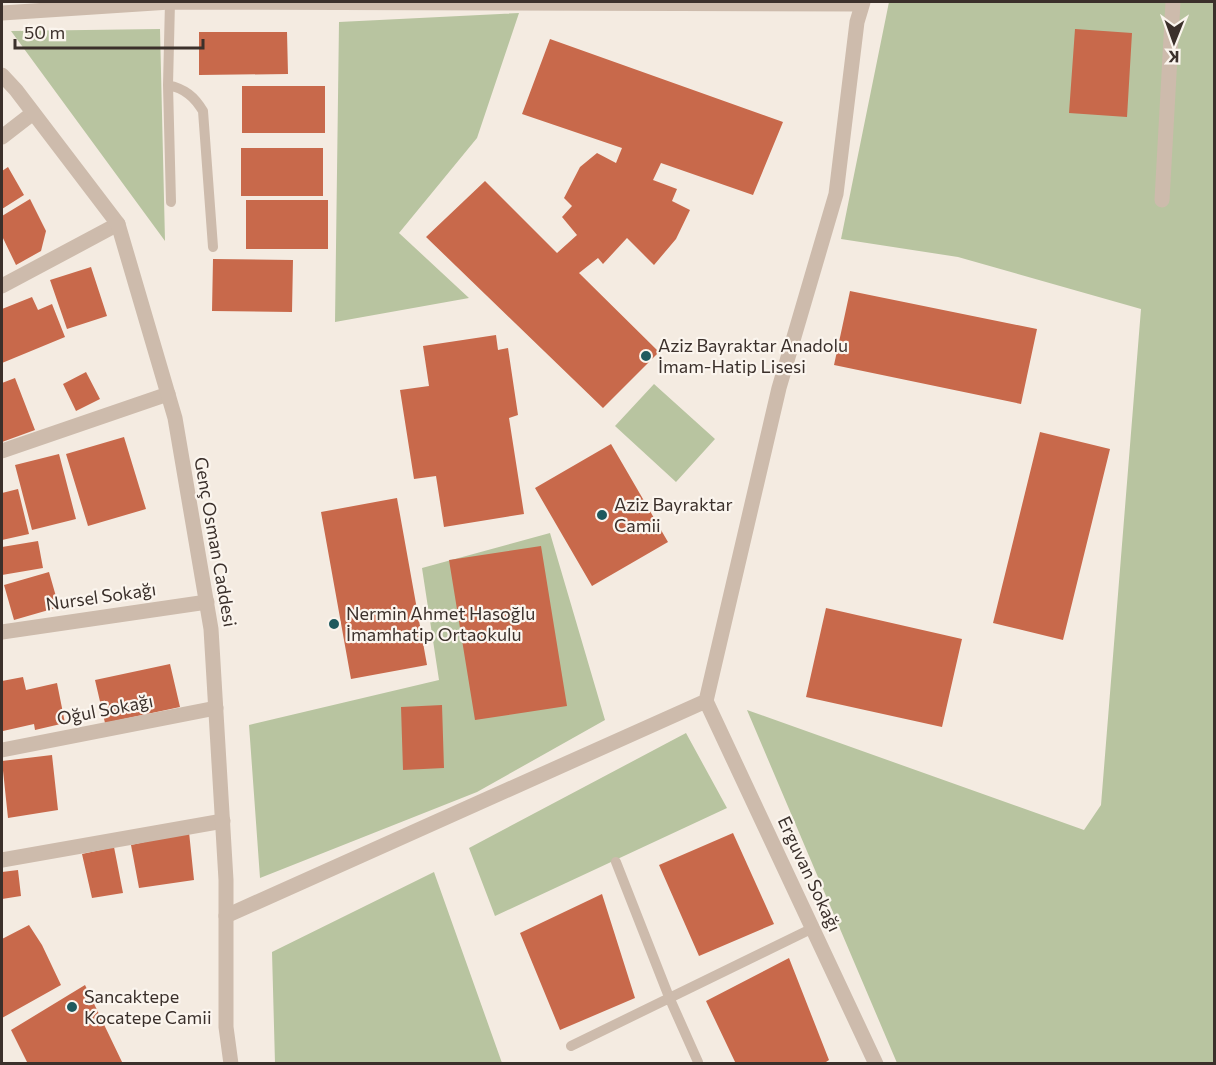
<svg xmlns="http://www.w3.org/2000/svg" width="1216" height="1065" font-family="Commissioner,sans-serif">
  <style>
    .green { fill: #b8c4a0 }
    .building { fill: #c8694b }
    .lines { fill: none; stroke-linecap: round; stroke-linejoin: round }
    .service { stroke: #cdbbac; stroke-width: 10 }
    .minor { stroke: #cdbbac; stroke-width: 15 }
    .tertiary { stroke: #cdbbac; stroke-width: 15 }
    .poi-dot { fill: #1f5a5e; stroke: #fbf5ee; stroke-width: 2 }
    .labels { text-anchor: middle; stroke-width: 4.5; stroke-linejoin: round; paint-order: stroke }
    .poi-label { font-size: 18px; fill: #3b302b; stroke: #fbf5ee; text-anchor: start }
    .street-label { font-size: 18px; fill: #3b302b; stroke: #fbf5ee }
  </style>
  <rect width="100%" height="100%" fill="#f4ebe1"/>
  <path class="green" d="M889 2H1214V1063H897L747 710 1084 830 1101 805 1141 309 958 257 841 239Z
    M519 13 477 138 399 233 469 298 335 322 339 22Z
    M160 29 165 241 11 31Z
    M654 384 715 439 676 482 615 426Z
    M550 533 605 720 477 792 260 878 249 725 439 680 422 568Z
    M686 733 727 808 495 916 469 848Z
    M434 872 502 1063H275L272 952Z"/>
  <path class="building" d="M1075 29 1132 33 1127 117 1069 113Z
    M199 32H287L288 74 199 75Z
    M550 39 783 122 753 195 661 163 653 180 677 189 672 201 690 210 676 239 654 265 627 238 603 264 598 258 579 273 659 352 603 408 426 237 485 181 557 253 577 235 562 217 572 206 564 198 580 167 597 153 616 163 622 148 522 114Z
    M242 86H325V133H242Z
    M241 148H323V196H241Z
    M8 167 24 195 2 209V171Z
    M30 199 46 231 41 251 16 265 2 236V216Z
    M246 200H328V249H246Z
    M213 259 293 260 292 312 212 311Z
    M91 267 107 316 67 329 50 280Z
    M850 291 1037 329 1021 404 834 365Z
    M32 297 38 310 52 304 65 337 2 363V309Z
    M496 335 498 350 508 348 518 415 509 418 524 514 444 527 436 476 414 479 400 390 429 386 423 346Z
    M86 372 100 399 76 411 63 384Z
    M15 378 35 430 2 442V383Z
    M1040 432 1110 449 1063 640 993 623Z
    M124 437 146 509 88 526 66 454Z
    M611 444 668 542 592 586 535 488Z
    M59 454 76 519 32 530 15 465Z
    M18 489 29 534 2 540V493Z
    M397 498 427 665 351 679 321 512Z
    M38 541 43 568 2 575V547Z
    M541 546 567 706 475 720 449 560Z
    M49 572 59 607 14 620 4 585Z
    M826 608 962 639 942 727 806 697Z
    M170 664 180 707 105 723 95 680Z
    M23 677 26 690 57 683 65 723 35 730 34 724 3 731 2 724V681Z
    M442 705 444 768 403 770 401 707Z
    M52 755 58 810 8 818 2 761Z
    M189 832 194 880 139 888 131 845Z
    M733 833 774 924 699 956 659 865Z
    M114 847 123 893 92 898 82 854Z
    M18 870 21 896 2 899V872Z
    M602 894 635 998 560 1030 520 933Z
    M29 925 42 945 61 985 2 1018V939Z
    M789 958 829 1060 823 1064H736L706 1001Z
    M85 985 123 1064H28L11 1030Z"/>
  <g class="lines">
    <path class="service" d="M170 2 168 85 171 202
      M168 85C185 89 194 96 203 111L213 247
      M616 862 669 997 698 1062
      M571 1046 813 928"/>
    <path class="minor" d="M2 13 170 2 862 4
      M2 137 33 113
      M1162 200 1173 2
      M2 286 118 224
      M2 451 168 394
      M2 632 207 602
      M706 701 876 1064
      M2 750 216 708
      M2 860 223 821
      M226 916 706 701 779 388 836 194 857 22 863 2"/>
    <path class="tertiary" d="M2 75 16 90 118 224 175 418 211 629 226 880V1027L231 1064"/>
  </g>
  <g class="poi-dot">
    <circle cx="646" cy="356" r="6"/>
    <circle cx="602" cy="515" r="6"/>
    <circle cx="334" cy="624" r="6"/>
    <circle cx="72" cy="1007" r="6"/>
  </g>
  <g class="labels">
    <g class="poi-label">
      <text x="658" y="352">Aziz Bayraktar Anadolu<tspan x="658" dy="21">İmam-Hatip Lisesi</tspan></text>
      <text x="614" y="511">Aziz Bayraktar<tspan x="614" dy="21">Camii</tspan></text>
      <text x="346" y="620">Nermin Ahmet Hasoğlu<tspan x="346" dy="21">İmamhatip Ortaokulu</tspan></text>
      <text x="84" y="1003">Sancaktepe<tspan x="84" dy="21">Kocatepe Camii</tspan></text>
    </g>
    <g class="street-label">
      <text transform="translate(215 542) rotate(80)" y="6">Genç Osman Caddesi</text>
      <text transform="translate(101 597) rotate(-8)" y="6">Nursel Sokağı</text>
      <text transform="translate(105 710) rotate(-11)" y="6">Oğul Sokağı</text>
      <text transform="translate(809 874) rotate(65)" y="6">Erguvan Sokağı</text>
    </g>
  </g>
  <rect width="1216" height="1065" fill="none" stroke="#3b302b" stroke-width="6"/>
  <g transform="translate(1174 42) rotate(181)" stroke="#fbf5ee" stroke-width="4.5" paint-order="stroke">
  <path d="M0-4.5L10 22L0 15L-10 22Z" fill="#3b302b"/>
  <text y="-9" font-size="16" font-weight="bold" text-anchor="middle" fill="#3b302b">K</text>
  </g>
  <path d="M15 39v9h188v-9" fill="none" stroke="#3b302b" stroke-width="3"/>
  <text x="24" y="39" font-size="18" fill="#3b302b" stroke="#fbf5ee" stroke-width="4.5" paint-order="stroke">50 m</text>
</svg>
